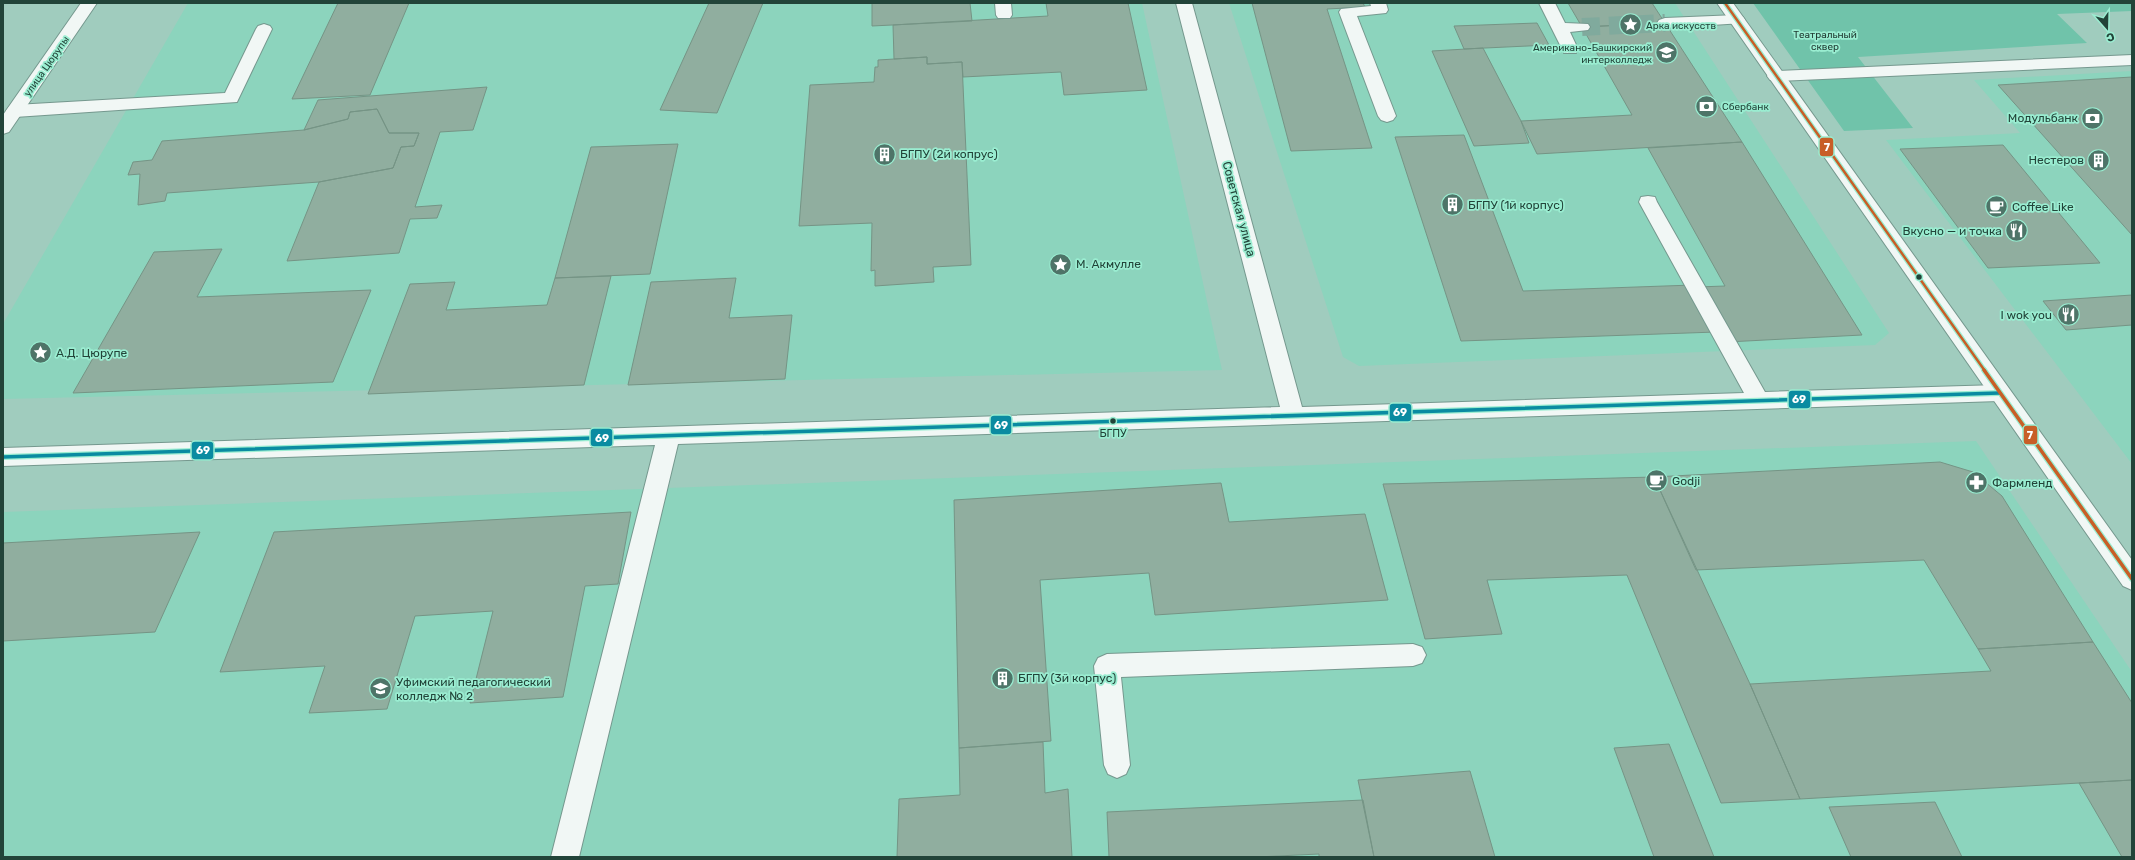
<svg xmlns="http://www.w3.org/2000/svg" width="2135" height="860" font-family="Rubik,sans-serif">
  <style>
    .built { fill: #8cd4bd }
    .green { fill: #70c3aa }
    .building { fill: #90ae9f; stroke: #759485 }
    .lines { fill: none; stroke-linecap: round; stroke-linejoin: round }
    .minor-tunnel { stroke: #80aa9d; stroke-width: 18; stroke-dasharray: 18 9; stroke-linecap: butt }
    .minor-casing { stroke: #75988e; stroke-width: 2 }
    .major-casing { stroke: #75988e; stroke-width: 2 }
    .minor { fill: #f1f7f5; fill-rule: evenodd }
    .major { fill: #f1f7f5; fill-rule: evenodd }
    .bus-1-casing { stroke: #9aedd1; stroke-width: 6 }
    .bus-2-far1-casing { stroke: #9aedd1; stroke-width: 5 }
    .bus-2-casing { stroke: #9aedd1; stroke-width: 6 }
    .bus-1 { stroke: #0a8ba1; stroke-width: 3.5 }
    .bus-2-far1 { stroke: #c85e27; stroke-width: 2.5 }
    .bus-2 { stroke: #c85e27; stroke-width: 3.5 }
    .bus-dot { fill: #224439; stroke: #9aedd1; stroke-width: 1.5 }
    .labels { text-anchor: middle; stroke-width: 3.5; stroke-linejoin: round; paint-order: stroke }
    .far-poi-label { font-size: 10px; fill: #224439; stroke: #9aedd1; text-anchor: start }
    .far-park-label { font-size: 10px; fill: #203a32; stroke: #9aedd1 }
    .far-street-label { font-size: 10px; fill: #224439; stroke: #9aedd1 }
    .bus-label { font-size: 11px; fill: #224439; stroke: #9aedd1 }
    .poi-label { font-size: 12px; fill: #224439; stroke: #9aedd1; text-anchor: start }
    .street-label { font-size: 12px; fill: #224439; stroke: #9aedd1 }
    .line-badge { stroke: #9aedd1; stroke-width: 1.5 }
    .badge-label { font-size: 11px; text-anchor: middle; font-weight: bold; fill: #fff }
  </style>
  <rect width="100%" height="100%" fill="#a0ccbe"/>
  <path class="built" d="M188 3H1142L1222 370 3 399V324Z
    M1229 3H1675L1889 333 1875 345 1359 366 1343 357Z
    M2132 71V464L1886 140 2020 133 1974 80Z
    M1976 441 2132 672V857H3V512Z"/>
  <path class="green" d="M1753 3H2132V11L2057 14 2087 43 1858 57 1913 128 1844 131Z"/>
  <path class="building" d="M338 3H409L370 95 292 99Z
    M709 3H763L717 113 660 110Z
    M872 3H970L972 21 872 26Z
    M1046 3H1128L1147 90 1064 95 1061 72 963 77 962 62 927 64V57L894 59 893 25 1048 16Z
    M1252 3H1363L1365 7 1327 9 1372 148 1291 151Z
    M1568 3H1652L1665 23 1582 27Z
    M1537 23 1549 45 1464 49 1454 26Z
    M1665 23 1742 142 1537 154 1521 121 1632 115 1582 27Z
    M1483 48 1521 121 1529 143 1474 146 1432 51Z
    M927 57V64L962 62 971 265 933 267 934 282 875 286V270L871 271 872 223 799 226 810 85 874 82 875 67H878V60Z
    M2132 77V235L1998 85Z
    M487 87 473 130 440 132 415 207 442 205 437 218 410 219 399 253 287 261 319 182 393 168 401 147 414 146 419 133H389L377 109 350 112 348 119 304 130 318 100Z
    M377 109 389 133H419L414 146 401 147 393 168 319 182 167 193 165 201 138 205 140 174 128 175 133 162 152 160 162 141 304 130 348 119 350 112Z
    M1464 135 1523 291 1693 285 1716 332 1461 341 1395 137Z
    M1742 142 1862 335 1727 342 1697 287 1725 286 1648 148Z
    M678 144 650 274 555 278 591 147Z
    M2003 145 2100 263 1988 268 1900 149Z
    M222 249 197 297 371 290 333 382 73 393 154 252Z
    M611 276 584 385 368 394 410 284 455 282 446 310 547 305 555 278Z
    M736 278 729 318 792 315 785 379 628 385 651 282Z
    M2132 295V325L2066 330 2043 301Z
    M1940 462 1973 472 2002 496 2093 642 1978 649 1924 560 1696 570 1654 477Z
    M1654 477 1750 684 1800 799 1721 803 1627 575 1487 580 1502 634 1425 639 1383 484Z
    M1221 483 1229 522 1365 514 1388 600 1155 615 1149 573 1040 580 1051 741 959 748 954 500Z
    M631 512 618 584 585 586 563 697 470 703 493 611 415 616 387 709 309 713 325 666 220 672 274 532Z
    M200 532 155 632 3 641V543Z
    M2093 642 2132 703V780L1800 799 1750 684 1991 671 1978 649Z
    M1043 742 1045 793 1068 789 1072 857H897L899 799 960 795 959 748Z
    M1669 744 1714 857H1654L1614 748Z
    M1470 771 1495 857H1374L1358 780Z
    M2132 780V857H2122L2079 783Z
    M1363 800 1374 857H1319V854L1257 857H1109L1107 812Z
    M1935 802 1962 857H1851L1829 807Z"/>
  <g class="lines">
    <path class="minor-tunnel" d="M1582 27 1665 23"/>
    <defs>
      <path id="minor" d="M995 3H1011L1012 15 1010 18H998L996 15Z
        M1176 3H1192L1302 407 1744 393 1639 202 1641 197 1648 196 1655 197 1657 202 1765 392 1999 385 2007 387 2010 393 2007 399 1999 401 678 444 579 857H551L655 445 3 466V448L1280 407Z
        M1370 3H1386L1388 10 1386 13 1357 16 1396 116 1393 120 1387 122 1381 120 1378 116 1339 12 1341 9 1371 6Z
        M1539 3H1555L1565 23 1588 24 1590 27 1588 30 1570 32 1578 49 1576 53H1564Z
        M1737 15 1743 17 1745 20 1743 23 1665 28 1659 26 1657 23 1659 20 1665 18Z
        M264 24 270 26 272 29 237 102 15 117 9 115 6 111 9 107 15 105 225 93 256 29 258 26Z
        M2132 55V65L1776 81 1770 80 1767 76 1770 72 1776 71Z
        M1413 644 1422 647 1426 655 1422 663 1413 666 1121 677 1130 765 1126 774 1117 778 1108 774 1104 765 1094 666 1098 658 1107 654Z"/>
      <path id="major" d="M81 3H97L9 132 3 134V115Z
        M1717 3H1733L2132 560V590L2123 586Z"/>
    </defs>
    <use href="#minor" class="minor-casing"/>
    <use href="#major" class="major-casing"/>
    <use href="#minor" class="minor"/>
    <use href="#major" class="major"/>
    <defs>
      <path id="bus-1" d="M3 457 1999 393"/>
      <path id="bus-2-far1" d="M1725 3 1985 371"/>
      <path id="bus-2" d="M1984 370 2132 579"/>
    </defs>
    <use href="#bus-1" class="bus-1-casing"/>
    <use href="#bus-2-far1" class="bus-2-far1-casing"/>
    <use href="#bus-2" class="bus-2-casing"/>
    <use href="#bus-1" class="bus-1"/>
    <use href="#bus-2-far1" class="bus-2-far1"/>
    <use href="#bus-2" class="bus-2"/>
  </g>
  <defs>
    <symbol id="sight-disc" viewBox="-11 -11 22 22"><circle r="9.5" fill="#4e7468" stroke="#9aedd1"/><path d="M0-6L1.8-2.2L6-1.7L2.9 1.2L3.7 5.4L0 3.3L-3.7 5.4L-2.9 1.2L-6-1.7L-1.8-2.2Z" fill="#fff"/></symbol>
    <symbol id="university-disc" viewBox="-11 -11 22 22"><circle r="9.5" fill="#4e7468" stroke="#9aedd1"/><path d="M0-5L7-2L0 1L-7-2ZM-4 1L0 2.5L4 1V4Q0 6-4 4Z" fill="#fff"/></symbol>
    <symbol id="bank-disc" viewBox="-11 -11 22 22"><circle r="9.5" fill="#4e7468" stroke="#9aedd1"/><path d="M-6-4H6V4H-6ZM0-2.3a2.3 2.3 0 1 0 0 4.6a2.3 2.3 0 1 0 0-4.6Z" fill="#fff"/></symbol>
    <symbol id="building-disc" viewBox="-11 -11 22 22"><circle r="9.5" fill="#4e7468" stroke="#9aedd1"/><path d="M-4-6H4V6H1V3H-1V6H-4ZM-2.5-4.3h1.7v1.8h-1.7ZM.8-4.3h1.7v1.8H.8ZM-2.5-1h1.7V.8h-1.7ZM.8-1h1.7V.8H.8Z" fill="#fff"/></symbol>
    <symbol id="cafe-disc" viewBox="-11 -11 22 22"><circle r="9.5" fill="#4e7468" stroke="#9aedd1"/><path d="M-5.5-4.5H6V0H3Q3 3.5 0 3.5H-2.5Q-5.5 3.5-5.5 0ZM3-3.2v2h1.7v-2ZM-6 4.5H4V6H-6Z" fill="#fff"/></symbol>
    <symbol id="restaurant-disc" viewBox="-11 -11 22 22"><circle r="9.5" fill="#4e7468" stroke="#9aedd1"/><path d="M-5-6h1v4h1v-4h1v4h1v-4h1v5L-1.5 .5V6h-2V.5L-5-1ZM5-6V6H3V1.5H1.5Q1.5-4 5-6Z" fill="#fff"/></symbol>
    <symbol id="pharmacy-disc" viewBox="-11 -11 22 22"><circle r="9.5" fill="#4e7468" stroke="#9aedd1"/><path d="M-2-6h4v4h4v4h-4v4h-4v-4h-4v-4h4Z" fill="#fff"/></symbol>
  </defs>
  <g fill-rule="evenodd">
    <use href="#sight-disc" x="1618" y="12" width="25" height="25"/>
    <use href="#university-disc" x="1654" y="40" width="25" height="25"/>
    <use href="#bank-disc" x="1694" y="94" width="25" height="25"/>
    <use href="#bank-disc" x="2080" y="106" width="25" height="25"/>
    <use href="#building-disc" x="872" y="142" width="25" height="25"/>
    <use href="#building-disc" x="2086" y="148" width="25" height="25"/>
    <use href="#building-disc" x="1440" y="192" width="25" height="25"/>
    <use href="#cafe-disc" x="1984" y="194" width="25" height="25"/>
    <use href="#restaurant-disc" x="2004" y="218" width="25" height="25"/>
    <use href="#sight-disc" x="1048" y="252" width="25" height="25"/>
    <use href="#restaurant-disc" x="2056" y="302" width="25" height="25"/>
    <use href="#sight-disc" x="28" y="340" width="25" height="25"/>
    <use href="#cafe-disc" x="1644" y="468" width="25" height="25"/>
    <use href="#pharmacy-disc" x="1964" y="470" width="25" height="25"/>
    <use href="#building-disc" x="990" y="666" width="25" height="25"/>
    <use href="#university-disc" x="368" y="676" width="25" height="25"/>
  </g>
  <g class="bus-dot">
    <circle cx="1919" cy="277" r="3.5"/>
    <circle cx="1113" cy="421" r="3.5"/>
  </g>
  <g class="labels">
    <g class="far-poi-label">
      <text x="1646" y="29">Арка искусств</text>
      <text x="1652" y="51" text-anchor="end">Американо-Башкирский<tspan x="1652" dy="12">интерколледж</tspan></text>
      <text x="1722" y="110">Сбербанк</text>
    </g>
    <g class="far-park-label">
      <text x="1825" y="38">Театральный<tspan x="1825" dy="12">сквер</tspan></text>
    </g>
    <g class="far-street-label">
      <text transform="translate(46 66) rotate(-55)" y="4">улица Цюрупы</text>
    </g>
    <g class="bus-label">
      <text x="1113" y="437">БГПУ</text>
    </g>
    <g class="poi-label">
      <text x="2078" y="122" text-anchor="end">Модульбанк</text>
      <text x="900" y="158">БГПУ (2й копрус)</text>
      <text x="2084" y="164" text-anchor="end">Нестеров</text>
      <text x="1468" y="209">БГПУ (1й корпус)</text>
      <text x="2012" y="211">Coffee Like</text>
      <text x="2002" y="235" text-anchor="end">Вкусно — и точка</text>
      <text x="1076" y="268">М. Акмулле</text>
      <text x="2052" y="319" text-anchor="end">I wok you</text>
      <text x="56" y="357">А.Д. Цюрупе</text>
      <text x="1672" y="485">Godji</text>
      <text x="1992" y="487">Фармленд</text>
      <text x="1018" y="682">БГПУ (3й корпус)</text>
      <text x="396" y="686">Уфимский педагогический<tspan x="396" dy="14">колледж № 2</tspan></text>
    </g>
    <g class="street-label">
      <text transform="translate(1239 209) rotate(75)" y="4">Советская улица</text>
    </g>
  </g>
  <g class="line-badge">
    <rect x="1819" y="137" width="15" height="20" rx="4" fill="#c85e27"/>
    <rect x="1788" y="390" width="23" height="19" rx="4" fill="#0a8ba1"/>
    <rect x="1389" y="403" width="23" height="19" rx="4" fill="#0a8ba1"/>
    <rect x="990" y="415" width="22" height="20" rx="4" fill="#0a8ba1"/>
    <rect x="2023" y="425" width="15" height="20" rx="4" fill="#c85e27"/>
    <rect x="590" y="428" width="23" height="19" rx="4" fill="#0a8ba1"/>
    <rect x="191" y="441" width="23" height="19" rx="4" fill="#0a8ba1"/>
  </g>
  <g class="badge-label">
    <text x="1827" y="151">7</text>
    <text x="1799" y="403">69</text>
    <text x="1400" y="416">69</text>
    <text x="1001" y="429">69</text>
    <text x="2030" y="439">7</text>
    <text x="602" y="442">69</text>
    <text x="203" y="454">69</text>
  </g>
  <rect width="2135" height="860" fill="none" stroke="#224439" stroke-width="8"/>
  <g transform="translate(2107 28) rotate(160)" stroke="#9aedd1" stroke-width="3" paint-order="stroke">
  <path d="M0-3L7 15L0 10L-7 15Z" fill="#224439"/>
  <text y="-6" font-size="11" font-weight="bold" text-anchor="middle" fill="#224439">С</text>
  </g>
</svg>
